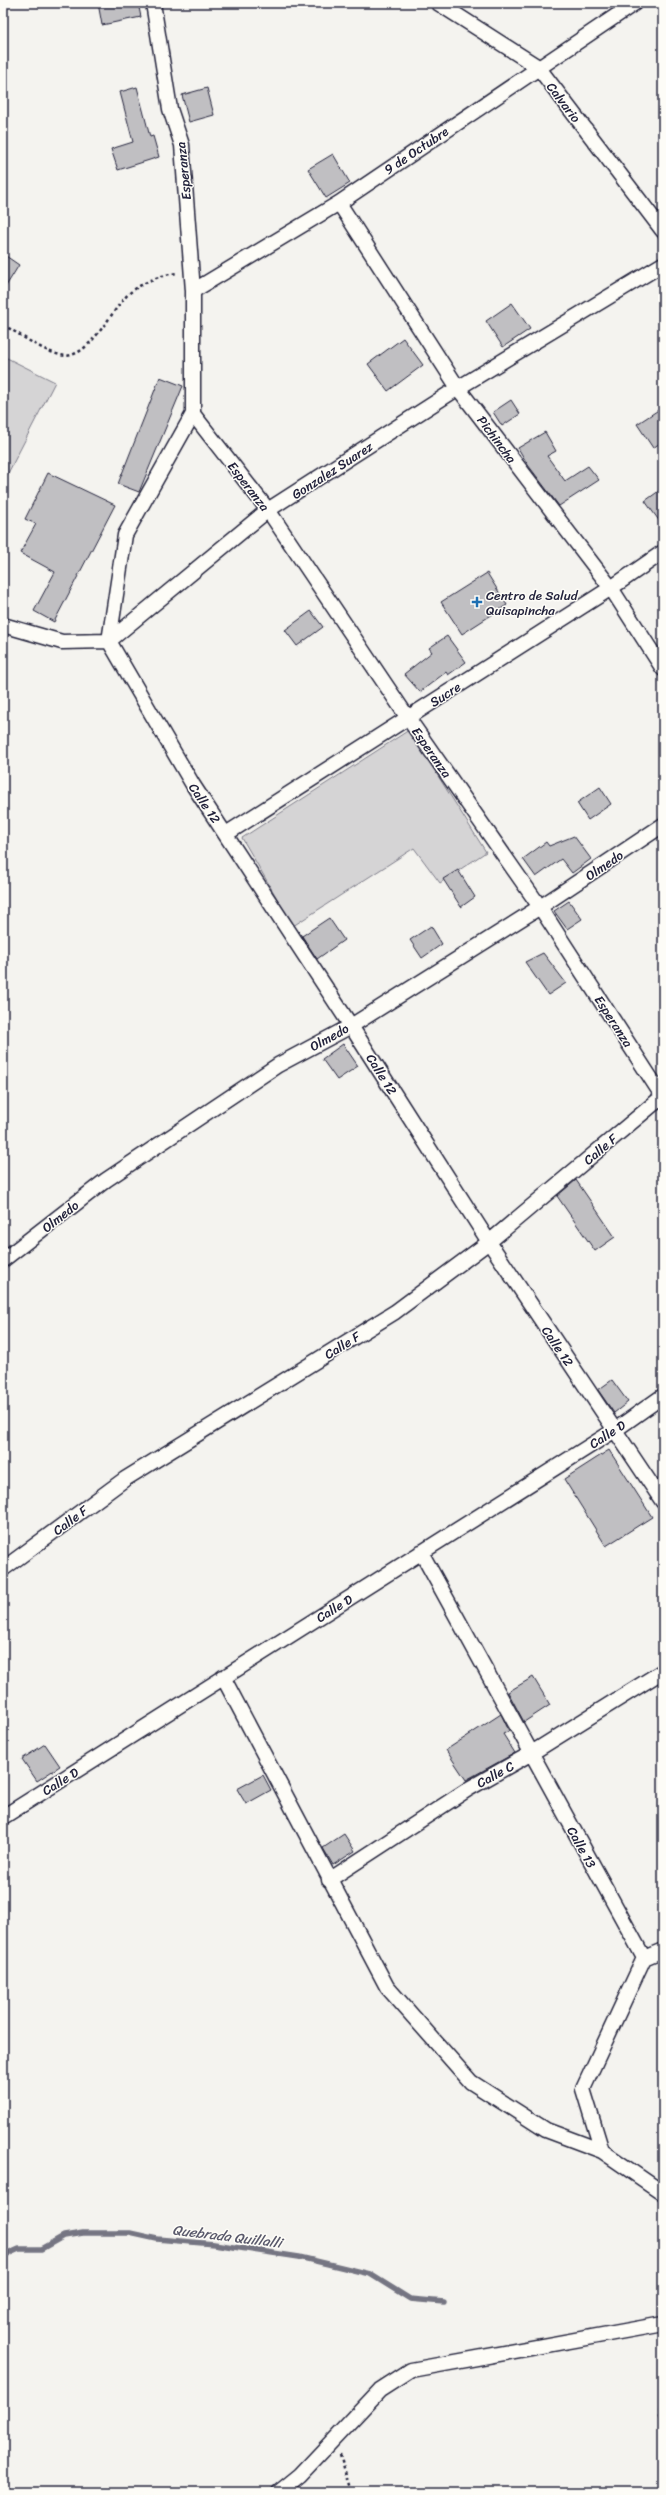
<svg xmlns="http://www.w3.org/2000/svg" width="666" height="2495" font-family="Sriracha,sans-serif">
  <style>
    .green { fill: #d5d4d5; stroke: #7c7b88 }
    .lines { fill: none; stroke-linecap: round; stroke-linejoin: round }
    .stream { stroke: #757582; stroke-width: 5.5 }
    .building { fill: #c0bfc2; stroke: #22223b }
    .street-casing { stroke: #22223b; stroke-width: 17 }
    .path { stroke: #22223b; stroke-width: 2.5; stroke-dasharray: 3 3; stroke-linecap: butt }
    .street { stroke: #fdfcf7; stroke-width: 14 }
    .poi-dot { fill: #1f6fb2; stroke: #fdfcf7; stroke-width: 1.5 }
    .labels { text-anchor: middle; stroke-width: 3; stroke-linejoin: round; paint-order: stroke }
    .street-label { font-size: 13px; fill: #22223b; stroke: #fdfcf7 }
    .poi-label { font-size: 13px; fill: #22223b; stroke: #fdfcf7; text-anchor: start }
    .water-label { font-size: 14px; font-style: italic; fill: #59596b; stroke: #fdfcf7 }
  </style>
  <rect width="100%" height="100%" fill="#f4f3ef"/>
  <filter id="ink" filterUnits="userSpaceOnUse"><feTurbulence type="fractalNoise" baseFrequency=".025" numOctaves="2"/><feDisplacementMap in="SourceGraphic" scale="8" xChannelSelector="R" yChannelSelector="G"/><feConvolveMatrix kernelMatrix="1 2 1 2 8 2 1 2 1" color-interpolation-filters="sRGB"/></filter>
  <g filter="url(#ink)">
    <path class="green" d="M3 356 55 382 3 483Z
      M409 730 486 852 440 883 414 848 293 926 242 838Z"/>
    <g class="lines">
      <path class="stream" d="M3 2256 19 2249H41L64 2236 83 2233H130L157 2239 214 2244 299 2257 370 2274 410 2299 444 2302"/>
    </g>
    <path class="building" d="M98 3H138L141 17 102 25Z
      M137 87 150 137 153 136 159 157 118 170 111 149 133 142 120 92Z
      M207 88 214 115 189 122 182 95Z
      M333 154 350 183 326 198 308 169Z
      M3 254 19 265 3 291Z
      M512 303 530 329 503 347 486 321Z
      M403 338 423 365 388 391 368 364Z
      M160 377 183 386 139 492 118 484Z
      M511 400 520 414 502 426 493 412Z
      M663 407V441L653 448 637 424Z
      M545 432 556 451 547 456 565 481 588 466 599 480 559 506 528 465 518 448Z
      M48 473 115 505 54 622 34 611 55 572 20 553 36 524 25 519Z
      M663 488V526L645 501Z
      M487 573 507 605 462 634 441 602Z
      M311 611 323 627 297 646 285 630Z
      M447 636 466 662 448 675 446 672 420 692 404 674 432 652 429 648Z
      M600 787 611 804 588 820 577 803Z
      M574 836 591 859 572 873 561 859 536 877 523 859 546 842 549 846Z
      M458 870 475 897 461 907 443 879Z
      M569 901 582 919 567 929 554 911Z
      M329 918 344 940 317 959 302 936Z
      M431 926 442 944 422 958 410 940Z
      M543 953 566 983 548 995 525 962Z
      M343 1044 358 1066 337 1080 322 1059Z
      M576 1180 615 1237 595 1251 557 1196Z
      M612 1380 628 1402 614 1413 598 1390Z
      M609 1450 652 1517 606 1546 564 1479Z
      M533 1677 550 1705 524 1722 508 1692Z
      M501 1714 509 1731 503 1734 515 1753 466 1780 446 1750Z
      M45 1744 60 1766 37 1781 22 1759Z
      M263 1775 271 1790 246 1804 237 1789Z
      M344 1834 355 1851 333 1865 323 1848Z"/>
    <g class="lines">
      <defs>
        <path id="street" d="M153 3 170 109 182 145 193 291V414L125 535 109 641 193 785 351 1026 489 1242 663 1502
          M438 3 538 67 663 231
          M339 203 458 388 611 588 663 669
          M193 291 339 203 635 3
          M193 414 268 510 408 718 540 907 663 1097
          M3 625 62 642 109 641 268 510 458 388 663 264
          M226 834 611 588 663 552
          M3 1260 106 1180 278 1065 351 1026 540 907 663 825
          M421 1552 644 1958 583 2089 602 2151
          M3 1569 125 1479 395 1312 489 1242 663 1096
          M223 1677 387 1987 471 2082 546 2130 602 2151 663 2193
          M3 1817 615 1430 663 1396
          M329 1880 470 1788 530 1754 663 1671
          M644 1958 663 1950
          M279 2492 300 2475 380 2390 411 2370 663 2324"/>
      </defs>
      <use href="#street" class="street-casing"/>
      <path class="path" d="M3 325C22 335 38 349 60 355 89 363 112 306 132 291 146 281 160 275 177 273
        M663 2398 659 2416 663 2419
        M340 2454 351 2492"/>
      <use href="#street" class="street"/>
    </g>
  </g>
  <path class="poi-dot" d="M475 596h4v4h4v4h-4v4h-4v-4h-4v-4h4z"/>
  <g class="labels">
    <g class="street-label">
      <text transform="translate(564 102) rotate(53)" y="5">Calvario</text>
      <text transform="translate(416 150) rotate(-34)" y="5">9 de Octubre</text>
      <text transform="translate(183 171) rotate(-96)" y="5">Esperanza</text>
      <text transform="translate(497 439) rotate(53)" y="5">Pichincha</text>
      <text transform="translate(332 470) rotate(-33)" y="5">Gonzalez Suarez</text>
      <text transform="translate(249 486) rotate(52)" y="5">Esperanza</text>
      <text transform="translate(445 694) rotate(-33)" y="5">Sucre</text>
      <text transform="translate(432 752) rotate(55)" y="5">Esperanza</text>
      <text transform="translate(205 803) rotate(56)" y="5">Calle 12</text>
      <text transform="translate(604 865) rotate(-34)" y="5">Olmedo</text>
      <text transform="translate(614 1021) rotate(57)" y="5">Esperanza</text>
      <text transform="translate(329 1037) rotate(-29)" y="5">Olmedo</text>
      <text transform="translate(382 1074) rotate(58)" y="5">Calle 12</text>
      <text transform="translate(600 1149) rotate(-40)" y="5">Calle F</text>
      <text transform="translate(60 1216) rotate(-38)" y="5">Olmedo</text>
      <text transform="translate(342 1345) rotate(-32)" y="5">Calle F</text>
      <text transform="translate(558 1346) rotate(56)" y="5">Calle 12</text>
      <text transform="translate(607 1434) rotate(-33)" y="5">Calle D</text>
      <text transform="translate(70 1520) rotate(-37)" y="5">Calle F</text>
      <text transform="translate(334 1608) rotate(-32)" y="5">Calle D</text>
      <text transform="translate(495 1774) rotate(-29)" y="5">Calle C</text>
      <text transform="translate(60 1781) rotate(-32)" y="5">Calle D</text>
      <text transform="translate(582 1847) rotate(61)" y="5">Calle 13</text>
    </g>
    <g class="poi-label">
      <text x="486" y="600">Centro de Salud<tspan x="486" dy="15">Quisapincha</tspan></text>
    </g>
    <g class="water-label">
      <text transform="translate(227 2236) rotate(7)" y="5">Quebrada Quillalli</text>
    </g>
  </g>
  <rect width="666" height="2495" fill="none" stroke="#fdfcf7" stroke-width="16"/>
  <rect x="8" y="8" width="650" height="2479" fill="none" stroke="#22223b" stroke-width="1.5" filter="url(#ink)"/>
</svg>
